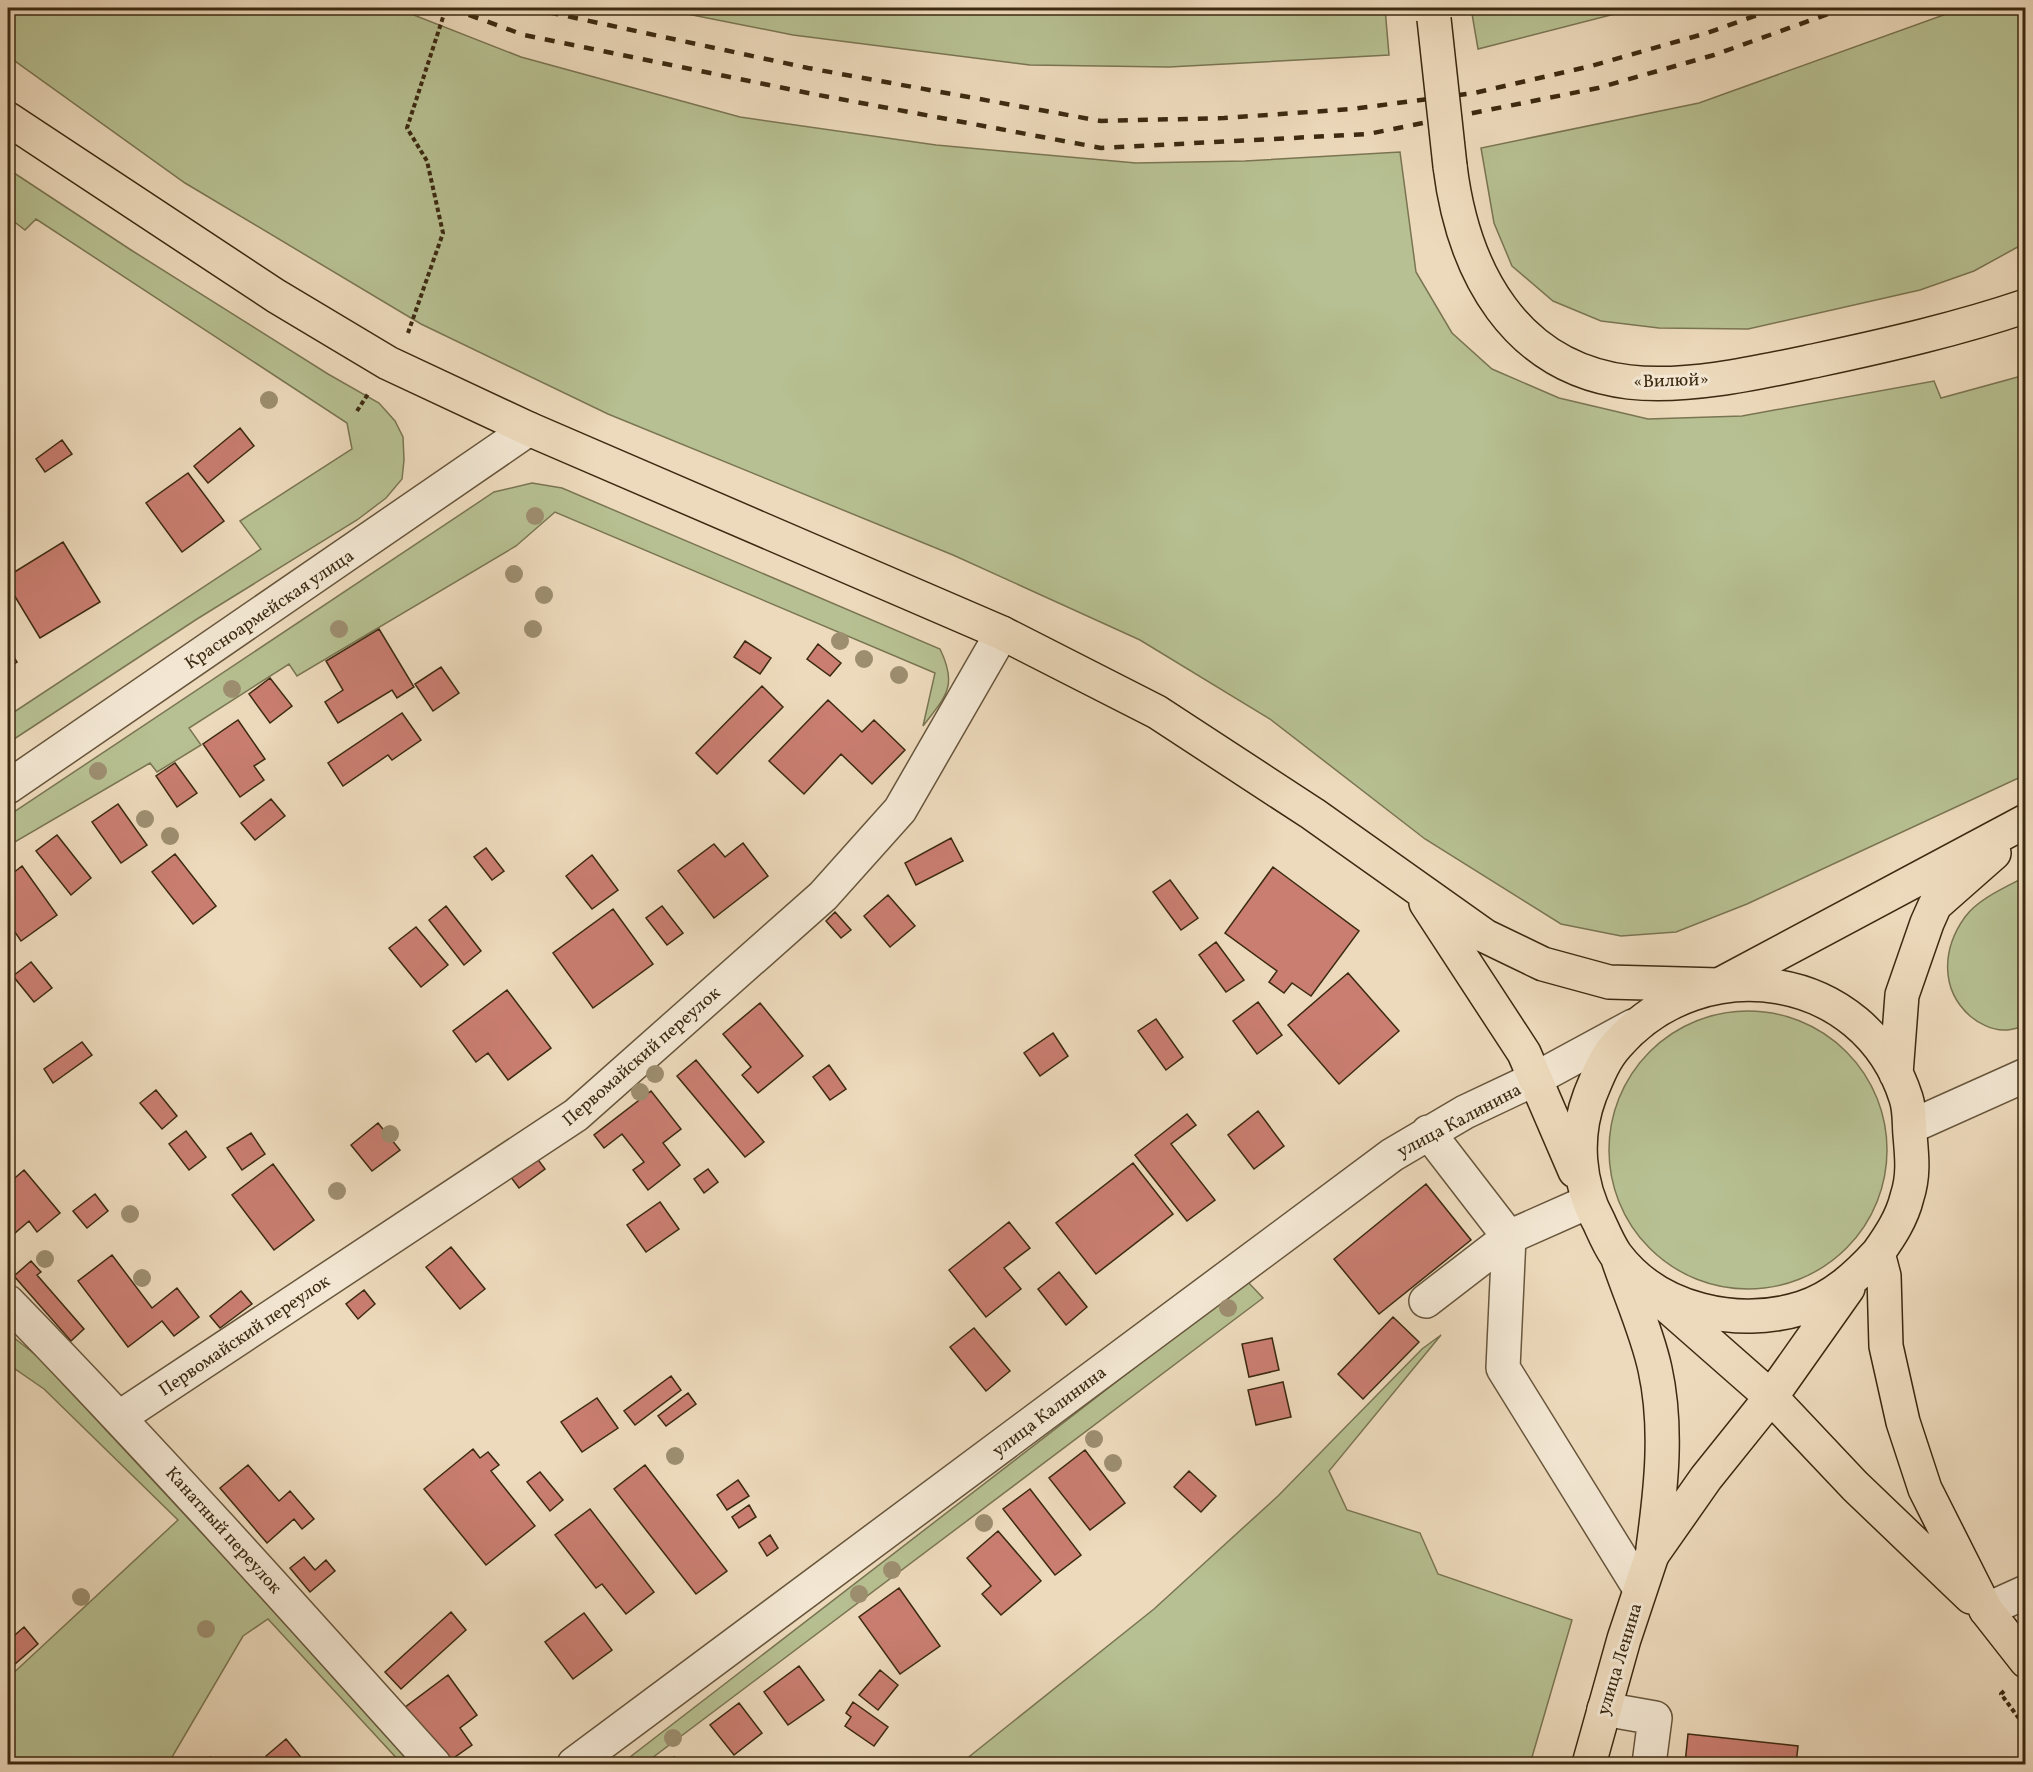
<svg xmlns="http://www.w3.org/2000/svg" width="2033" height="1772" font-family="Vollkorn,serif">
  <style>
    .green { fill: #b7c092; stroke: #7a7552; stroke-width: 1.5 }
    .building { fill: #ca7e71; stroke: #3c2a11; stroke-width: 1.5 }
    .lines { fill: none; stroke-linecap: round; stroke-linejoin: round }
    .minor-casing { stroke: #68563c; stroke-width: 36 }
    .major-casing { stroke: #3c2a11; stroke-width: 36 }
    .highway-casing { stroke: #3c2a11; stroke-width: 36 }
    .path { stroke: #3c2a11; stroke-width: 4; stroke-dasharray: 4.5 3; stroke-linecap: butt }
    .minor { stroke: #f3e7d3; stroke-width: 33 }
    .major { stroke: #eddabc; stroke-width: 33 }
    .highway { stroke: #eddabc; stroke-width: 33 }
    .rail { stroke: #3c2a11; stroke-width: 4.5; stroke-dasharray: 10 10; stroke-linecap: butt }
    .highway-bridge-casing { stroke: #3c2a11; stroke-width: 36; stroke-linecap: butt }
    .highway-bridge { stroke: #eddabc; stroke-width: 33 }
    .tree { fill: #9d8e70 }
    .labels { text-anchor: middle; stroke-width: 6; stroke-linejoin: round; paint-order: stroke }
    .street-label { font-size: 18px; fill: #3c2a11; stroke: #f3e7d3 }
  </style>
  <rect width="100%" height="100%" fill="#eddabc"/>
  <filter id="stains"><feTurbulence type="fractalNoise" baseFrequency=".00333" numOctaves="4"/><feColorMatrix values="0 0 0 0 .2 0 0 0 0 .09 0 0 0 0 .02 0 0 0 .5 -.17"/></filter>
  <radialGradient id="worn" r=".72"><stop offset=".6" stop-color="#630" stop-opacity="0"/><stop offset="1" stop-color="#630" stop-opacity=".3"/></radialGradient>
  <path class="green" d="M8 8H396L521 57 740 117 936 145 1136 163 1245 161 1400 152 1416 272 1452 333 1492 369 1559 398 1648 419 1742 416 1934 381 1941 398 2025 375V775L1747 904 1676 932 1621 936 1561 924 1425 839 1270 719 1140 640 953 555 608 414 421 324 185 183 8 56Z
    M657 8H1385L1389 55 1169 67 1030 65 793 35Z
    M1471 8H1638L1478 49Z
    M1963 8H2025V243L1974 271 1920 290 1748 329 1659 328 1601 321 1553 301 1512 266 1494 223 1481 148 1699 103Z
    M8 169 131 250 328 374 379 403 395 421 403 437 404 460 402 479 386 498 357 520 197 619 8 743V716L261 549 240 521 352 449 347 423 36 219 25 230 8 217Z
    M532 483 562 488 940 649C958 686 946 696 923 726L935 673 555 512 516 546 297 676 289 664 189 728 201 745 157 772 150 763 8 846V816L494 492Z
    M2025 877V1026C2019 1027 2010 1031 2003 1030 1992 1030 1978 1023 1970 1016 1940 989 1942 949 1965 917 1978 899 2006 887 2025 877Z
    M1609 1150a139 139 0 1 1 278 0a139 139 0 1 1-278 0Z
    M1247 1281 1263 1298 644 1764H621Z
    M8 1333 37 1356 417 1764H402L268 1619 243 1636 168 1764H8V1678L178 1520 44 1389 8 1364Z
    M1441 1335 1329 1471 1347 1510 1420 1533 1438 1574 1572 1620 1530 1764H960L1154 1609 1278 1496 1422 1349Z"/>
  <path class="building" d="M240 428 254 446 208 483 194 466Z
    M62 440 72 454 45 472 36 459Z
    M188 473 224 521 182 552 146 503Z
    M63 542 100 602 40 638 8 585V576Z
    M379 629 414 687 397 698 392 690 338 723 325 702 343 690 326 661Z
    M745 641 771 658 760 674 734 657Z
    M818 644 841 663 830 676 807 659Z
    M8 648 17 662 8 668Z
    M441 667 459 693 433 711 415 684Z
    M270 678 292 706 270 723 249 694Z
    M762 686 783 707 717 774 696 753Z
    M828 700 862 732 874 720 905 750 872 784 841 754 804 794 769 761Z
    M402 713 421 740 392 760 388 755 343 786 328 763Z
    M238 720 265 759 254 766 264 780 240 797 203 744Z
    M175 763 197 793 177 807 156 776Z
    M271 799 285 816 255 840 241 823Z
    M118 804 147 845 121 863 92 822Z
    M57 835 91 878 71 895 36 851Z
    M951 838 963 861 916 885 905 863Z
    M743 843 768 876 714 918 678 871 714 844 725 857Z
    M486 848 504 871 492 880 474 857Z
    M175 854 216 906 193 924 152 872Z
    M592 855 618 890 592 909 566 876Z
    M22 866 57 915 21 941 8 922V877Z
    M1273 867 1359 931 1311 996 1292 983 1284 993 1269 982 1277 971 1225 933Z
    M1170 880 1198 918 1181 930 1153 892Z
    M888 895 915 926 890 947 864 916Z
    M446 906 481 951 464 965 429 920Z
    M662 906 683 933 667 945 646 918Z
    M613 909 653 964 593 1008 553 953Z
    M835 912 851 930 841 938 826 921Z
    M416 927 448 965 421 987 389 948Z
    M1216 942 1244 980 1226 992 1199 955Z
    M31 962 52 988 34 1002 13 976Z
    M1348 973 1399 1031 1339 1084 1288 1025Z
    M507 990 551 1048 508 1080 488 1053 476 1062 453 1031Z
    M1258 1002 1282 1035 1257 1054 1233 1021Z
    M760 1003 803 1056 758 1093 742 1075 751 1067 723 1034Z
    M1156 1019 1183 1057 1166 1070 1138 1031Z
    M1053 1033 1068 1056 1040 1076 1024 1053Z
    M82 1042 92 1055 53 1083 44 1069Z
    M696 1060 764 1142 745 1157 677 1076Z
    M829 1065 846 1089 830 1100 813 1077Z
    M156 1090 177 1116 162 1129 140 1103Z
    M651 1091 681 1129 663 1143 680 1165 648 1190 633 1170 644 1162 622 1134 604 1148 594 1135Z
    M1258 1111 1284 1146 1254 1169 1228 1135Z
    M1187 1114 1196 1125 1171 1144 1215 1200 1187 1221 1135 1155Z
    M378 1123 400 1150 372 1171 351 1145Z
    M186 1131 206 1157 189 1170 169 1144Z
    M251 1133 265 1154 242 1170 227 1148Z
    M533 1153 545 1169 519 1188 507 1172Z
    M1133 1163 1173 1214 1096 1274 1056 1223Z
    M273 1164 314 1220 274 1250 232 1195Z
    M708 1169 718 1182 704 1193 694 1179Z
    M24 1170 60 1213 37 1232 29 1221 8 1239V1184Z
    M1426 1184 1471 1240 1379 1314 1334 1259Z
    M95 1194 108 1211 87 1228 73 1211Z
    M660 1202 679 1229 646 1252 627 1225Z
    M1009 1222 1030 1248 1004 1268 1021 1289 986 1317 949 1270Z
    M451 1247 485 1289 460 1309 426 1267Z
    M112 1255 152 1308 177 1288 199 1317 174 1336 162 1321 128 1347 78 1281Z
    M31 1261 41 1272 37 1275 84 1329 71 1341 14 1276Z
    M1059 1272 1087 1307 1066 1325 1038 1289Z
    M364 1290 375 1304 358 1319 346 1304Z
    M241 1291 252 1304 220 1328 210 1316Z
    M1393 1317 1419 1342 1363 1399 1338 1374Z
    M974 1328 1010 1371 986 1391 950 1347Z
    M1272 1338 1279 1370 1249 1377 1242 1344Z
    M671 1376 681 1390 635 1425 624 1411Z
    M1283 1382 1291 1417 1256 1425 1248 1390Z
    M688 1393 696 1404 666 1426 658 1416Z
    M597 1398 618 1428 582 1452 561 1422Z
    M473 1449 480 1458 488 1452 499 1465 491 1471 535 1526 486 1565 424 1489Z
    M1085 1450 1125 1503 1090 1530 1049 1478Z
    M248 1465 279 1501 290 1491 314 1519 302 1529 294 1519 267 1543 220 1488Z
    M645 1465 727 1571 696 1594 614 1489Z
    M1189 1471 1216 1496 1201 1512 1174 1487Z
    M540 1472 563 1500 550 1511 527 1482Z
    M738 1480 749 1496 727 1510 717 1495Z
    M1030 1489 1081 1555 1055 1575 1003 1509Z
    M749 1505 756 1517 739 1528 732 1517Z
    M590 1509 654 1592 626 1614 602 1584 596 1588 555 1535Z
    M998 1531 1041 1581 1001 1615 982 1594 991 1586 967 1558Z
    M770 1535 778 1548 767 1556 759 1543Z
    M304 1557 315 1570 326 1560 335 1571 310 1592 290 1568Z
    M899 1588 940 1646 900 1674 859 1617Z
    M451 1612 466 1630 401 1689 385 1672Z
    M584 1613 612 1650 573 1679 545 1642Z
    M24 1627 38 1644 8 1670V1641Z
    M799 1666 824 1700 788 1725 764 1692Z
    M880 1670 898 1685 878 1710 859 1695Z
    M448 1675 477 1715 460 1728 472 1745 445 1764 404 1708Z
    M853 1702 888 1727 874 1746 845 1726 851 1717 846 1713Z
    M739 1703 762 1733 734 1755 710 1725Z
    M1688 1734 1798 1746 1796 1764H1685Z
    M286 1739 304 1761 300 1764H273L266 1756Z
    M210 1757 217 1764H201Z
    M674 1757 679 1764H664Z"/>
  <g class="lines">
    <defs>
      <path id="minor" d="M8 787 529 429
        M1910 1127 2026 1075
        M1588 1202 1509 1237 1503 1368 1640 1589
        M1426 1301 1509 1237 1428 1132
        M8 1302C154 1452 294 1608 434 1764
        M120 1417 576 1115 823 896 900 810 1002 633
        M1986 1610 2026 1592
        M1604 1709 1655 1718 1649 1764
        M574 1764 1392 1155 1465 1112 1537 1078 1633 1026"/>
      <path id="major" d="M1589 1764 1624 1639 1652 1555"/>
      <path id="highway" d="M8 119 276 296 388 363 529 429 1002 633 1157 712 1313 814 1485 936 1543 964 1609 982 1719 985 2026 821
        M1450 166C1463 271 1514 368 1629 382 1687 389 1761 372 1818 360 1888 345 1958 329 2026 306
        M1426 903 1524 1053 1575 1171
        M1896 1074 1902 995 1927 923 1935 905 1994 853
        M1878 1253C1857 1276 1833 1298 1802 1308 1738 1328 1658 1311 1616 1255 1609 1245 1604 1233 1599 1222 1578 1184 1574 1137 1590 1095 1597 1078 1604 1059 1617 1045 1702 947 1865 970 1906 1098 1910 1110 1909 1123 1910 1135 1912 1157 1914 1176 1907 1197 1902 1218 1890 1236 1878 1253L1884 1276 1886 1346 1903 1422 1925 1489 1986 1610 2026 1661
        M1618 1259C1630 1295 1647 1332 1655 1369 1668 1428 1661 1489 1653 1548
        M1664 1303 1771 1397 1855 1486 1971 1597
        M1652 1555 1706 1478 1771 1397 1848 1288"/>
    </defs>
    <use href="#minor" class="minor-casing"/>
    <use href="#major" class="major-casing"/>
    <use href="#highway" class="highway-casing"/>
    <path class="path" d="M408 333 443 233 427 161 407 128 446 8
      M357 411 368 394
      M2004 1691 2001 1694 2026 1728"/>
    <use href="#minor" class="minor"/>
    <use href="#major" class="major"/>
    <use href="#highway" class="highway"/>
    <path class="rail" d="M450 8 524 35 808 93 1101 148 1368 134 1598 88 1714 55 1845 8
      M529 8 808 68 1101 121 1224 118 1352 109 1474 93 1591 66 1707 33 1777 8"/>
    <defs>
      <path id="highway-bridge" d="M1434 19 1450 166"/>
    </defs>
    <use href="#highway-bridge" class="highway-bridge-casing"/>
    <use href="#highway-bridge" class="highway-bridge"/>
  </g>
  <g class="tree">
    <circle cx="269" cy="400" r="9"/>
    <circle cx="535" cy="516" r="9"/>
    <circle cx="514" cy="574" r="9"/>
    <circle cx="544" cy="595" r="9"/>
    <circle cx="339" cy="629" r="9"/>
    <circle cx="533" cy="629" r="9"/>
    <circle cx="840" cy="641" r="9"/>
    <circle cx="864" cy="659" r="9"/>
    <circle cx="899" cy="675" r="9"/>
    <circle cx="232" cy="689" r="9"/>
    <circle cx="98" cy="771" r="9"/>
    <circle cx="145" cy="819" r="9"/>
    <circle cx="170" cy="836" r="9"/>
    <circle cx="655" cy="1074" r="9"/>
    <circle cx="640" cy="1092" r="9"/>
    <circle cx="390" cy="1134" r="9"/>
    <circle cx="337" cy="1191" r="9"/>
    <circle cx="130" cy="1214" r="9"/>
    <circle cx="45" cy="1259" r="9"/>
    <circle cx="142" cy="1278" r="9"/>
    <circle cx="1228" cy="1308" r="9"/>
    <circle cx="1094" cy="1439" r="9"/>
    <circle cx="675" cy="1456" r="9"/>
    <circle cx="1113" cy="1463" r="9"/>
    <circle cx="984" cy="1523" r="9"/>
    <circle cx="892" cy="1570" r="9"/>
    <circle cx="859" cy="1594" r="9"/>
    <circle cx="81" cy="1597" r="9"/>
    <circle cx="206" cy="1629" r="9"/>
    <circle cx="673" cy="1738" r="9"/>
  </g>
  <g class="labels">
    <g class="street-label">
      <text transform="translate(1671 380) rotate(-2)" y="6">«Вилюй»</text>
      <text transform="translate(269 609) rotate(-34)" y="6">Красноармейская улица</text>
      <text transform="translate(641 1056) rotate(-41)" y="6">Первомайский переулок</text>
      <text transform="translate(1459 1120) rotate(-28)" y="6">улица Калинина</text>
      <text transform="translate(244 1335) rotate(-34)" y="6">Первомайский переулок</text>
      <text transform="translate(1049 1411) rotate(-37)" y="6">улица Калинина</text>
      <text transform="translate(224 1530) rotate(48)" y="6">Канатный переулок</text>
      <text transform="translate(1619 1659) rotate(-73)" y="6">улица Ленина</text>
    </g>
  </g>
  <rect width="2033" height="1772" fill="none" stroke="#eddabc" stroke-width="30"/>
  <rect x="9" y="9" width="2015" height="1754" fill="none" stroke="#3c2a11" stroke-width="3"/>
  <rect x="15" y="15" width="2003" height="1742" fill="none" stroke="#3c2a11" stroke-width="1.5"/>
  <rect width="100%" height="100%" filter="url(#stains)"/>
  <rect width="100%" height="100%" fill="url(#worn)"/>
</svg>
